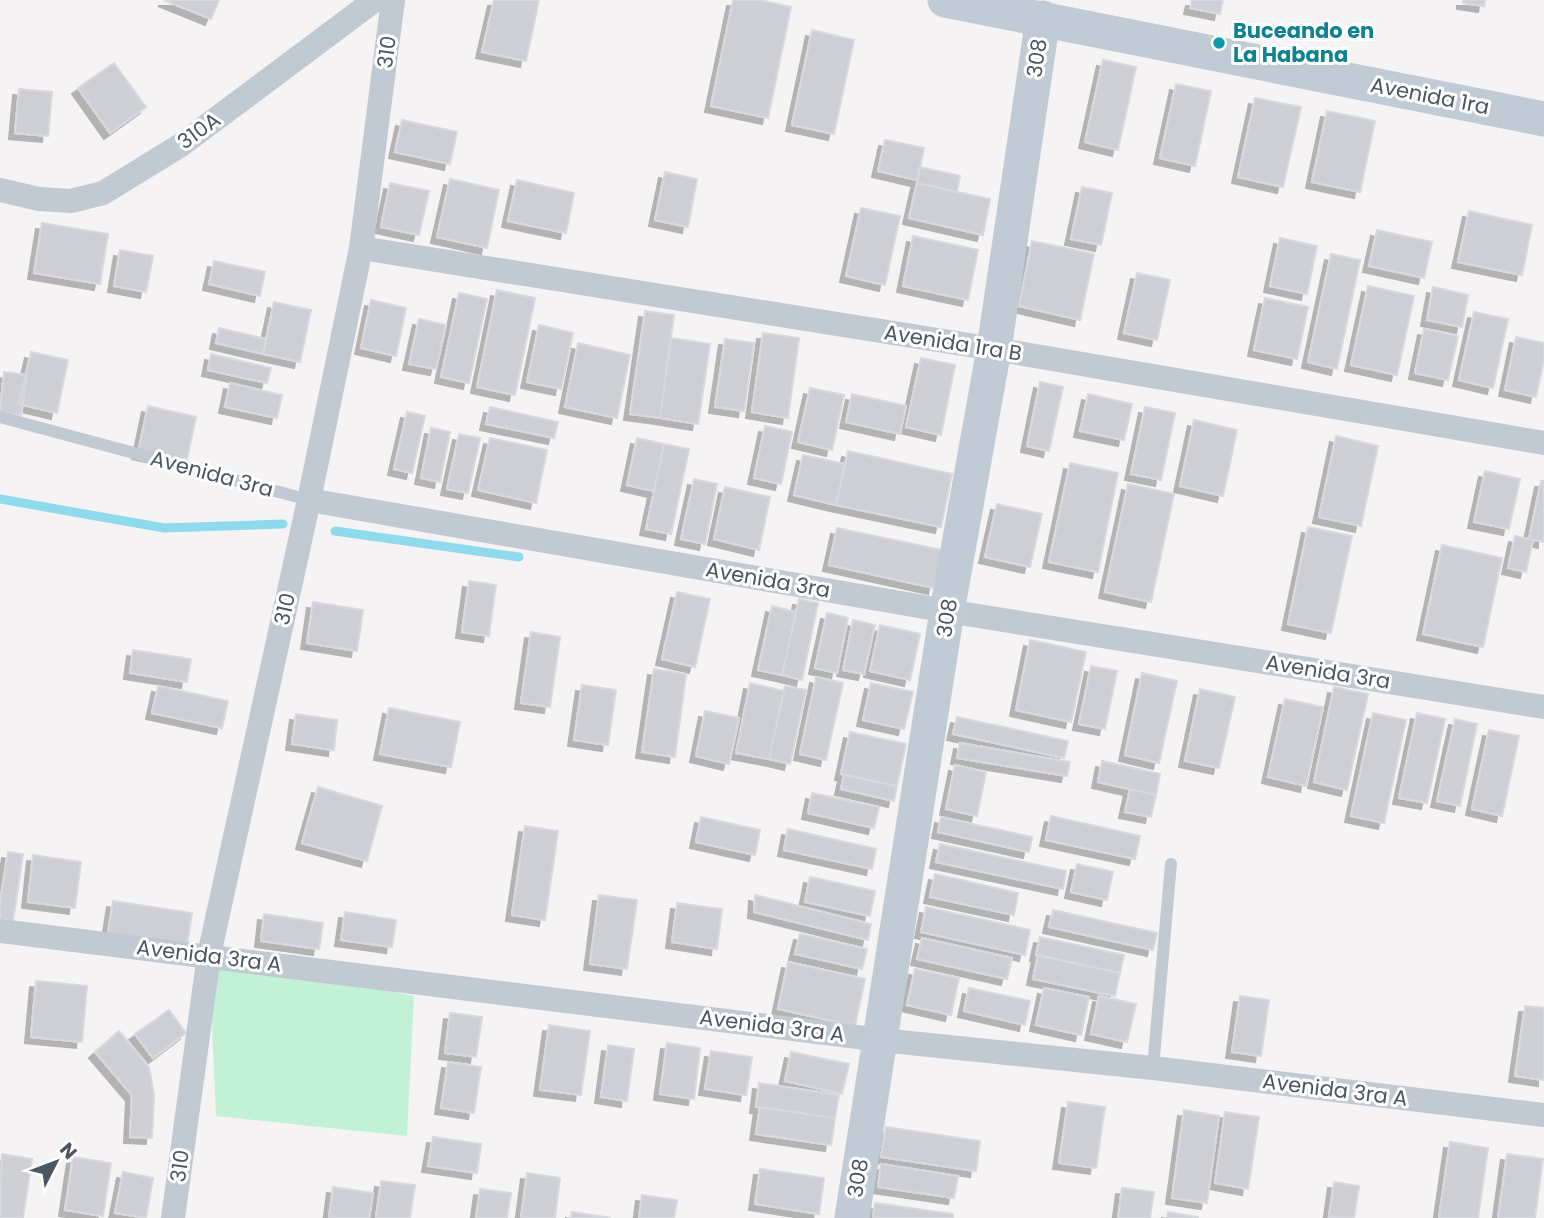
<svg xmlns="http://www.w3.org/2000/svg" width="1544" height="1218" font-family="Poppins,sans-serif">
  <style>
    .green { fill: #c3f1d5 }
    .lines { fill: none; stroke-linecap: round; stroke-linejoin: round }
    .stream { stroke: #90daee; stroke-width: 9 }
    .building { fill: #cdcfd5; stroke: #d7d9de; stroke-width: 2; filter: url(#shadow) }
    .lane { stroke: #c1cad2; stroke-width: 12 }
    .street { stroke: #c1cad2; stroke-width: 24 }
    .secondary { stroke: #c1cbd6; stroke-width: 35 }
    .culture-dot { fill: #0f9aa8; stroke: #fff; stroke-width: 2.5 }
    .labels { text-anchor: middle; stroke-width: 6; stroke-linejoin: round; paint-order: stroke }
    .culture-label { font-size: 21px; font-weight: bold; fill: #0d838f; stroke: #fff; text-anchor: start }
    .street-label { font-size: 21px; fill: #4a5661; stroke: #fff }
  </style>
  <defs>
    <filter id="shadow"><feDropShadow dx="-6" dy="6" stdDeviation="0" flood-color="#0004"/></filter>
  </defs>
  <rect width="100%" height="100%" fill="#f5f3f3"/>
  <path class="green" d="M209 955 414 996 407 1136 216 1116Z"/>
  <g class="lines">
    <path class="stream" d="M0 499 164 528 283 524
      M335 531 519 557"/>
  </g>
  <path class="building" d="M164 0H219L211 19Z
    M494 0H539L526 61 482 52Z
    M733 0H760L791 7 768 118 711 106Z
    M1192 0H1223L1220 14 1190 8Z
    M1463 0H1485L1484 6 1463 3Z
    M812 30 854 40 834 134 792 125Z
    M1103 60 1136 67 1118 150 1085 142Z
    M114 63 146 107 110 133 78 88Z
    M1176 84 1211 91 1195 166 1160 158Z
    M19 89 52 92 48 136 15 133Z
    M1255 98 1301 107 1283 187 1238 177Z
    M1327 111 1375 121 1360 192 1312 182Z
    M402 120 457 132 450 164 395 152Z
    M885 140 924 148 917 180 878 171Z
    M920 167 960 176 957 192 917 183Z
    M665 172 697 179 688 227 655 220Z
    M450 179 499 190 487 248 437 237Z
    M517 180 574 193 566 233 508 221Z
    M390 183 429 191 419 235 381 227Z
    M917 183 990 199 983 235 909 218Z
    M1082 187 1112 193 1101 245 1071 239Z
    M861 208 900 216 885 285 846 276Z
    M1469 211 1532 225 1522 275 1458 262Z
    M42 223 108 234 100 284 34 273Z
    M1377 230 1432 242 1424 278 1369 266Z
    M913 236 978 250 968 300 903 286Z
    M1280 238 1317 246 1307 294 1270 286Z
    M1032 241 1094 254 1080 320 1019 306Z
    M120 250 153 256 146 292 114 286Z
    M1331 254 1360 260 1337 369 1308 362Z
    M214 261 265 272 260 296 209 284Z
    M1137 273 1170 280 1157 340 1124 333Z
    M1368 286 1414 296 1397 375 1351 365Z
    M1433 287 1468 295 1462 327 1427 320Z
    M497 290 535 298 515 395 477 387Z
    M459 293 487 299 469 383 441 377Z
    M1265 298 1308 307 1297 359 1254 350Z
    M371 300 406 308 396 356 361 348Z
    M274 302 311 310 300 362 263 354Z
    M645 311 674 315 660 418 630 414Z
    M1474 312 1508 319 1493 388 1459 380Z
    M419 319 446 325 436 369 409 364Z
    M539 325 573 333 561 389 527 382Z
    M219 328 266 339 263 354 216 343Z
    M1424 329 1458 336 1448 380 1415 373Z
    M763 333 799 338 788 418 752 412Z
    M1516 337 1544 343V360L1536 397 1505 390Z
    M671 338 710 344 698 424 660 418Z
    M725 339 754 343 744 411 715 407Z
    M578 343 630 355 617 418 565 407Z
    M31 352 68 360 57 413 19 404Z
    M211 354 271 368 267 383 208 370Z
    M921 358 955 365 941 435 906 427Z
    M4 372 27 375 21 415 0 412Z
    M1040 382 1063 387 1049 451 1027 446Z
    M230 383 282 395 277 418 225 407Z
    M810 388 844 395 832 450 798 442Z
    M852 394 906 406 900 434 846 422Z
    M1088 394 1132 404 1124 440 1080 431Z
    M148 406 196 417 186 464 138 453Z
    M490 407 558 422 554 438 486 424Z
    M1145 407 1175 413 1161 480 1131 474Z
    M407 412 425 416 412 473 394 469Z
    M1194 420 1237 430 1223 496 1180 486Z
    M765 426 792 432 781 484 754 478Z
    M431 428 450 432 440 482 421 478Z
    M459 434 480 438 468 493 447 489Z
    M1336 436 1378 446 1361 526 1319 517Z
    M490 438 547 450 536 503 478 490Z
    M637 438 664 444 654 491 627 485Z
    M664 444 689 449 671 534 646 529Z
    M848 451 952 474 941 527 836 505Z
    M803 455 845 464 836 505 794 495Z
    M1070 463 1118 473 1098 572 1049 562Z
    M1485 471 1520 479 1509 529 1474 522Z
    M694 479 717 484 705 544 681 539Z
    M1541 481H1544V542L1529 539Z
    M1128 484 1174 494 1151 602 1105 592Z
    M725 487 770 497 759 550 714 539Z
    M997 504 1042 514 1030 567 985 557Z
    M1308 527 1352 536 1331 633 1288 624Z
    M837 528 942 550 934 588 829 565Z
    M1515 536 1533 540 1526 572 1508 568Z
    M1442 545 1502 558 1483 647 1423 634Z
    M469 581 496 585 489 636 462 632Z
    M677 592 710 599 695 667 662 659Z
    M799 599 818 603 802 680 782 675Z
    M313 602 363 610 357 651 307 643Z
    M772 606 796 612 782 675 758 670Z
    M827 613 848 618 837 673 815 668Z
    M853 620 875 625 864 674 843 670Z
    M880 625 920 634 910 680 870 671Z
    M531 632 560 637 550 707 521 703Z
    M1030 640 1086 652 1071 722 1016 710Z
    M133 650 191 659 187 682 130 673Z
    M1091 666 1117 671 1105 729 1079 724Z
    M654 669 686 674 675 757 642 752Z
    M1142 673 1177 681 1159 763 1125 755Z
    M816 677 843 683 826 760 800 754Z
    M750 683 784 691 769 759 736 753Z
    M871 683 913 692 904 729 863 720Z
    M582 685 616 690 608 745 574 740Z
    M158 686 228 701 222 728 152 713Z
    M785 686 806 690 790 764 769 759Z
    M1334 687 1368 694 1347 790 1314 782Z
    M1200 689 1235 697 1219 768 1185 761Z
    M1285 699 1323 707 1306 786 1268 777Z
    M389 708 460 722 451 767 380 754Z
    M705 711 739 718 729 764 696 756Z
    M1373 713 1406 720 1384 823 1351 816Z
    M1417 713 1445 719 1427 803 1399 798Z
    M296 714 337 720 334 750 292 744Z
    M957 717 1068 741 1064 758 953 734Z
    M1455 719 1477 724 1460 806 1437 801Z
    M1489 730 1519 736 1502 816 1472 809Z
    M850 732 906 744 897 786 841 774Z
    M960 743 1070 762 1067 776 957 758Z
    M1102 761 1160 774 1156 795 1098 782Z
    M955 765 986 772 977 816 946 809Z
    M844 775 897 786 894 801 841 789Z
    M318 787 382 806 367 861 302 843Z
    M1130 789 1156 795 1151 817 1125 812Z
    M812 793 879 807 874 828 808 813Z
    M1051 816 1140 836 1135 859 1046 840Z
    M701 817 760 830 755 855 696 842Z
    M941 817 1032 837 1029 852 938 832Z
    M525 826 558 831 545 920 512 915Z
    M788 829 876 849 872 869 784 850Z
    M940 844 1066 871 1063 889 936 862Z
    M8 852 23 854 13 921 0 919V902Z
    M33 855 81 862 75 908 28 902Z
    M1077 864 1113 872 1107 900 1071 892Z
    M935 874 1018 893 1014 915 930 897Z
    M810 877 875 891 870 916 805 902Z
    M599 895 637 900 627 969 590 964Z
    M755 895 871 924 868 940 754 912Z
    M113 901 192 913 187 945 108 933Z
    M677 903 722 909 717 949 672 942Z
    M926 907 1030 930 1025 955 921 932Z
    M1053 910 1157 933 1153 950 1049 927Z
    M345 912 396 920 392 947 341 940Z
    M264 914 323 923 319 949 261 941Z
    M800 934 867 949 862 969 795 954Z
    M1040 937 1124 955 1120 973 1036 955Z
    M922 938 1012 958 1007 979 917 959Z
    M1038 955 1120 973 1115 996 1033 979Z
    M788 962 865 979 855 1026 778 1009Z
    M915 969 959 978 951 1015 907 1005Z
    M36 981 87 986 82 1042 31 1037Z
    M969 988 1030 1001 1025 1025 964 1011Z
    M1044 988 1089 997 1081 1035 1036 1025Z
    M1099 996 1136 1004 1127 1042 1091 1034Z
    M1240 996 1269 1000 1261 1056 1232 1052Z
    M1525 1006 1544 1008V1080L1515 1076Z
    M169 1010 186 1033 153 1058 135 1034Z
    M450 1013 482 1017 476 1057 445 1053Z
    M549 1025 590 1031 581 1095 540 1090Z
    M119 1031 149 1067 154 1095 152 1138 130 1137 132 1095 95 1052Z
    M667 1043 700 1048 694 1099 660 1094Z
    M608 1045 634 1049 627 1101 601 1097Z
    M711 1051 752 1057 746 1095 705 1089Z
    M791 1052 849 1064 842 1094 785 1081Z
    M448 1062 481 1067 474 1113 441 1108Z
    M759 1083 839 1095 835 1118 756 1107Z
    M1068 1102 1105 1107 1096 1168 1059 1163Z
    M760 1107 835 1118 831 1145 756 1134Z
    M1184 1110 1219 1116 1207 1203 1172 1198Z
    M1225 1112 1259 1117 1248 1189 1215 1183Z
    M886 1127 980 1141 976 1171 881 1157Z
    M433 1137 481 1144 477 1173 428 1166Z
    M1450 1142 1488 1148 1478 1218H1439Z
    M2 1154 32 1159 23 1218H0Z
    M1507 1154 1543 1159 1535 1218H1498Z
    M73 1157 111 1163 103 1216 65 1210Z
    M881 1164 958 1176 954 1198 878 1187Z
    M760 1169 824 1178 819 1214 755 1204Z
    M123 1172 153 1178 146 1218 115 1213Z
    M527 1173 560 1178 555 1218H521Z
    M381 1181 415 1185 410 1218H376Z
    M1334 1182 1359 1186 1354 1218 1329 1217Z
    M333 1187 373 1193 369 1218H329Z
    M1122 1188 1154 1192 1150 1218H1118Z
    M480 1189 511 1193 507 1218H476Z
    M642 1195 677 1200 674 1218H639Z
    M875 1203 953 1214V1218H873Z
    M572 1212 611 1218H571Z
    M1168 1212 1198 1217V1218H1167Z"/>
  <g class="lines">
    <path class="lane" d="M0 417 309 500
      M1153 1068 1171 864"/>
    <path class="street" d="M0 190 39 199 71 201 103 193 181 145 375 0
      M361 248 994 349 1544 443
      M309 500 947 611 1544 707
      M0 931 881 1040 1153 1068 1544 1115
      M173 1218 209 955 309 500 361 248 393 0"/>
    <path class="secondary" d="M945 0 1544 119
      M852 1218 947 611 994 349 1043 18"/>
  </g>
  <circle class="culture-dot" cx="1219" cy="43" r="7"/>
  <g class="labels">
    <g class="culture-label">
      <text x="1233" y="38">Buceando en<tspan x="1233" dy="24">La Habana</tspan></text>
    </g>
    <g class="street-label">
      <text transform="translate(387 52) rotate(-82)" y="7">310</text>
      <text transform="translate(1037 58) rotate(-82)" y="7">308</text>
      <text transform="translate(1430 96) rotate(11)" y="7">Avenida 1ra</text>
      <text transform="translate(199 131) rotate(-36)" y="7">310A</text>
      <text transform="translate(953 343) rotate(9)" y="7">Avenida 1ra B</text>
      <text transform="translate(212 474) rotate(15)" y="7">Avenida 3ra</text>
      <text transform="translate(768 580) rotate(10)" y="7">Avenida 3ra</text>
      <text transform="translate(285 609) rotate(-77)" y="7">310</text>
      <text transform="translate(947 618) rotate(-81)" y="7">308</text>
      <text transform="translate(1328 672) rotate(9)" y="7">Avenida 3ra</text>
      <text transform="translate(209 956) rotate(7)" y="7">Avenida 3ra A</text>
      <text transform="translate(772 1026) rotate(7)" y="7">Avenida 3ra A</text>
      <text transform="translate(1335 1090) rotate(7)" y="7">Avenida 3ra A</text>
      <text transform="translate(180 1166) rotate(-82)" y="7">310</text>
      <text transform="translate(858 1178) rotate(-81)" y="7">308</text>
    </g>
  </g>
  <g transform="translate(56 1162) rotate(48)" stroke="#ffffff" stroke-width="5" paint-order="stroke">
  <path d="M0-5L12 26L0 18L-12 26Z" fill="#4a5661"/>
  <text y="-10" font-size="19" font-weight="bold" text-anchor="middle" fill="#4a5661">N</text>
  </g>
</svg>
